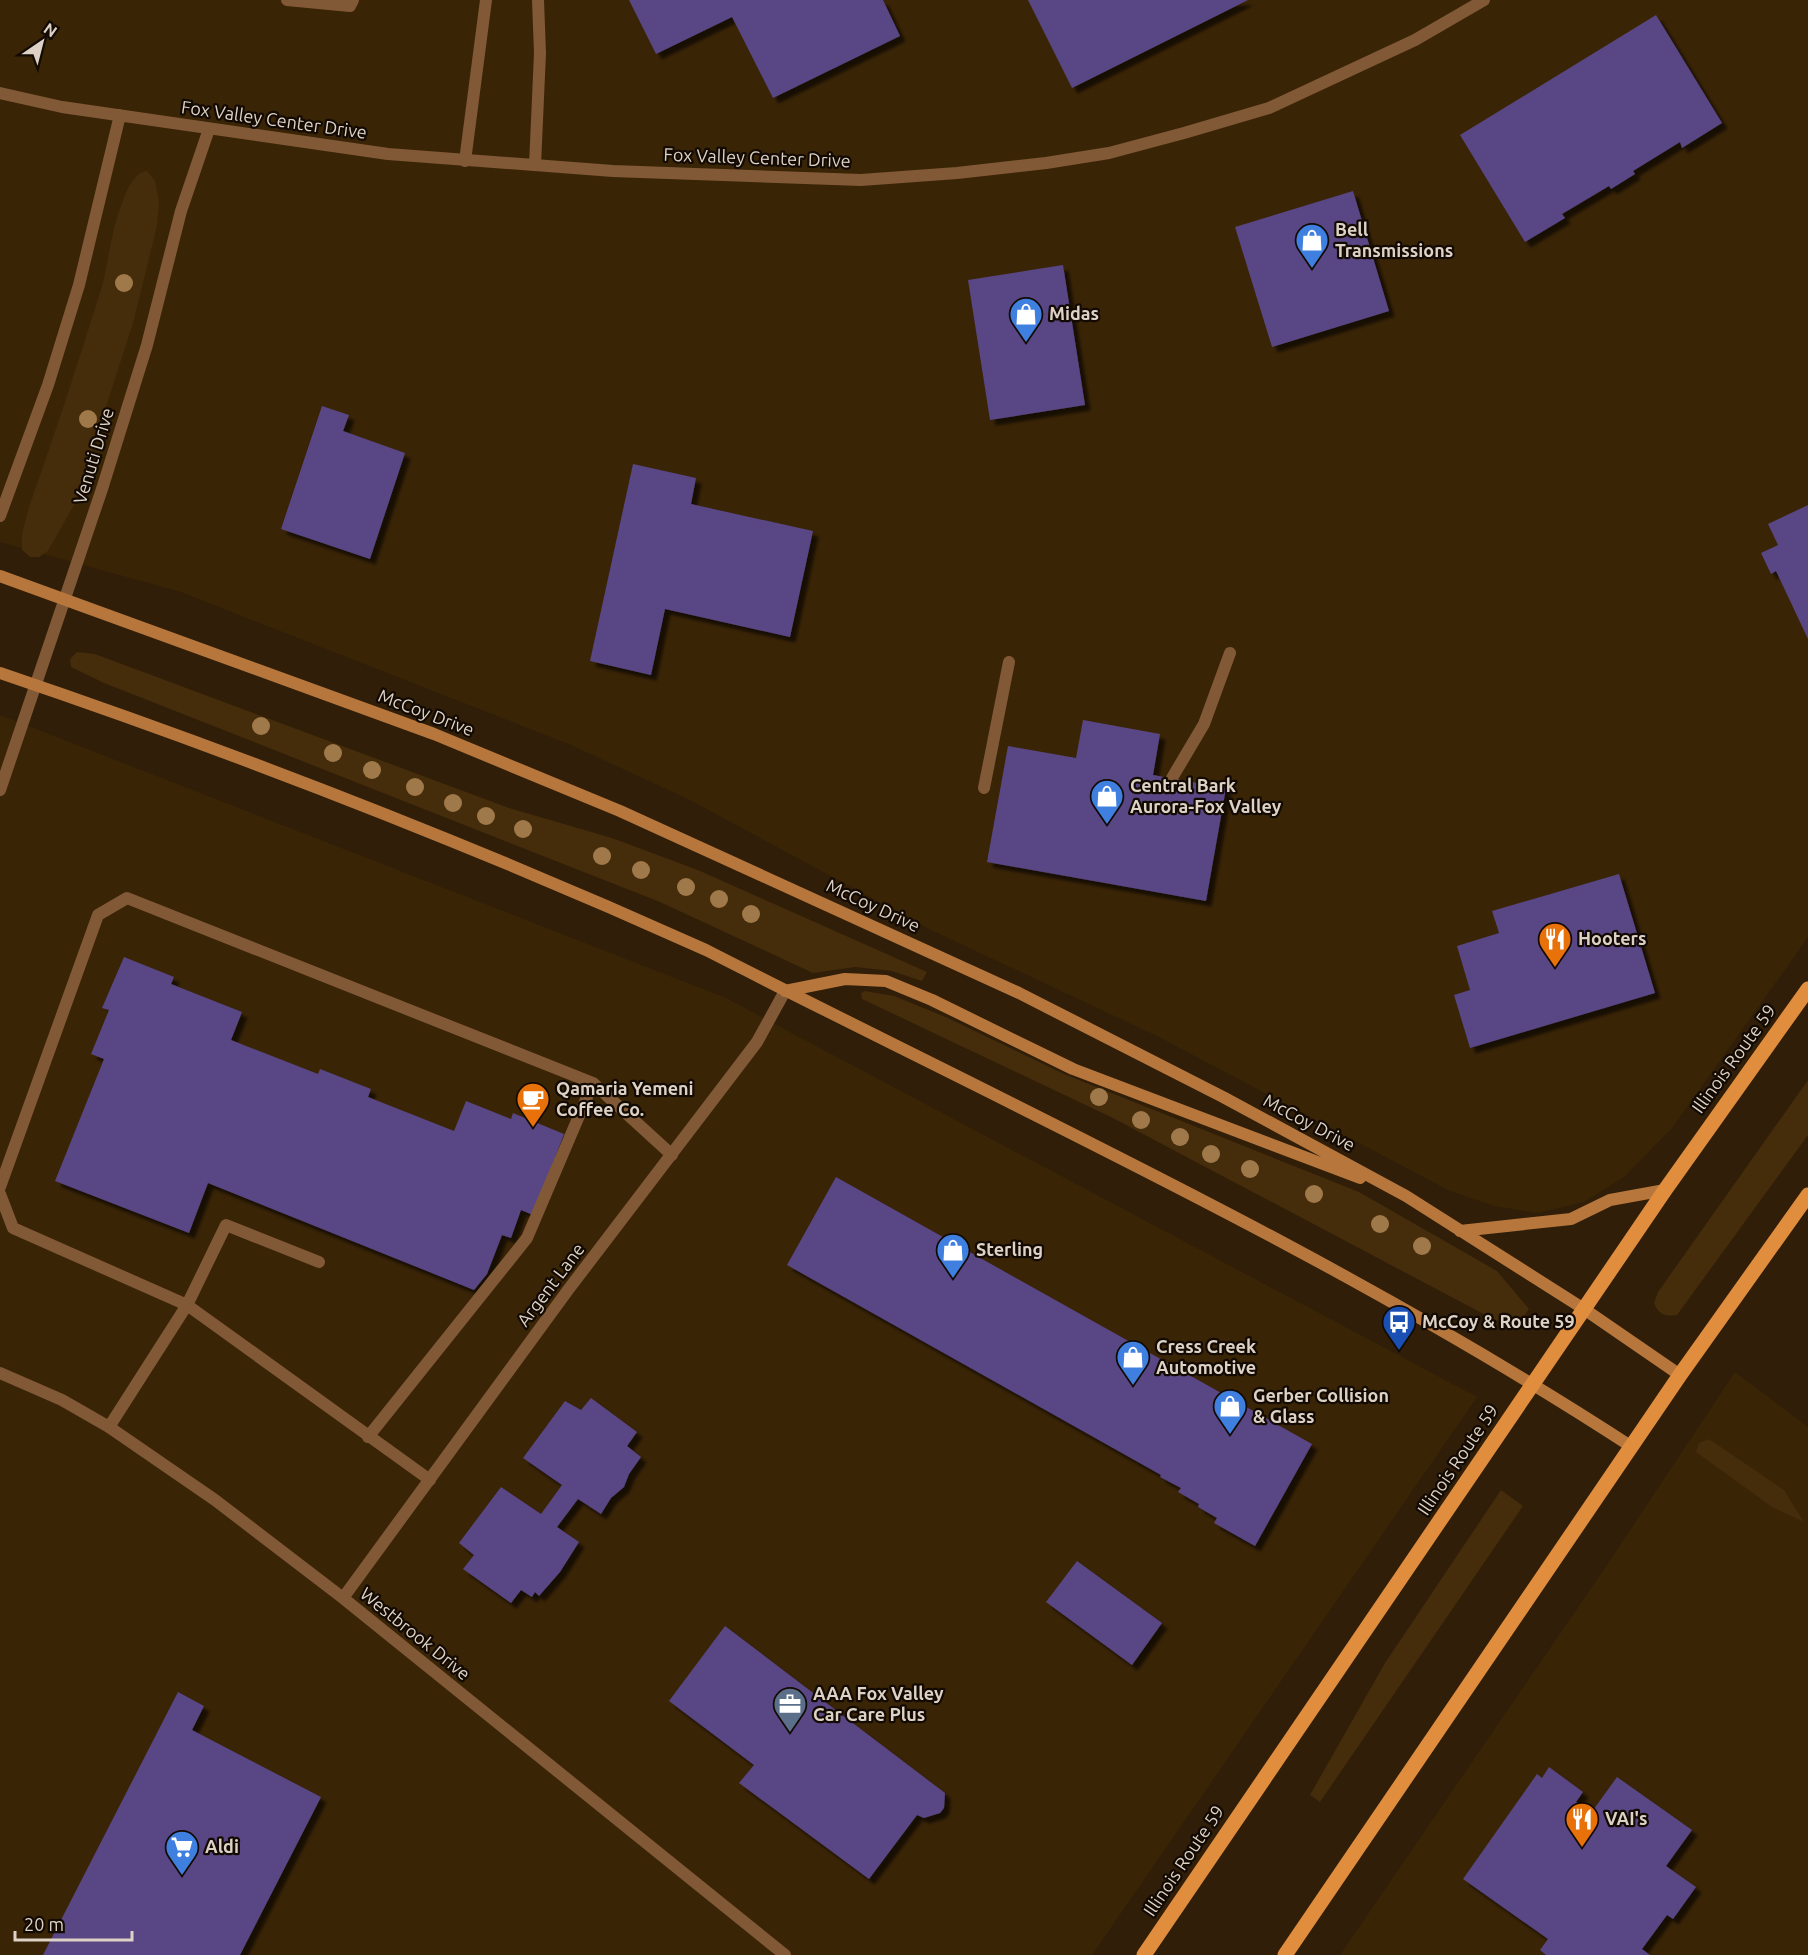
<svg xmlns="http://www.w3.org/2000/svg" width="1808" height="1955" font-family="Ubuntu,sans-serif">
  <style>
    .built { fill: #3a2406 }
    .green { fill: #452c0b }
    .building { fill: #584684; filter: url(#shadow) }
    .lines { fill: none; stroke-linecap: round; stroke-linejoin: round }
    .lane { stroke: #815936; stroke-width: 12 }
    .street { stroke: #815936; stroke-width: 12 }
    .secondary { stroke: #b7773c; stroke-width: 12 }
    .primary { stroke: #e18d3e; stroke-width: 15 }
    .tree { fill: #a0794b }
    .labels { text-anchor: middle; stroke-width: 4.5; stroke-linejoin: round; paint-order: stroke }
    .street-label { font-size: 18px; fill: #ddd2c5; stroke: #120a03 }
    .poi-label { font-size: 18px; font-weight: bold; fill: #ddd2c5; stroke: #120a03; text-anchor: start }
  </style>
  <defs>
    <filter id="shadow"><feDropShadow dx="5.5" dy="5.5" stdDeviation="1.5" flood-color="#0009"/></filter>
  </defs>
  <rect width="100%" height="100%" fill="#301e08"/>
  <path class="built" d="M0 0H1808V937L1672 1128 1624 1177 1584 1202 1538 1213 1494 1206 1448 1190 1157 1036 931 930 688 799 571 745 181 592 0 542Z
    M0 715 726 998 1477 1397 1092 1955H0Z
    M1735 1372 1808 1427V1955H1340L1605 1568Z"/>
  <path class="green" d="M147 171 155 181 159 202 157 226 133 323 75 503 48 551 39 557H30L22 550V534L29 507C55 434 79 360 102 286 109 260 111 231 121 206 126 193 132 173 147 171Z
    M77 652 95 654 509 808 612 838 698 870 927 972 922 981 892 971 855 967 813 973 660 902 104 683 71 667 70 659Z
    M865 991 894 996 948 1018 1064 1074 1359 1192 1497 1271 1529 1309 1517 1327 1493 1319 1111 1117 862 999 861 993Z
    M1808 1080V1135L1677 1315C1665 1317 1658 1314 1654 1303L1658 1292Z
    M1709 1439 1784 1490 1804 1522 1772 1507 1696 1452 1699 1443Z
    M1501 1490 1523 1506 1320 1802 1310 1795 1385 1663Z"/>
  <path class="building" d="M629 0H883L900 36 773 98 732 17 656 54Z
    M1028 0H1248L1072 88Z
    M1656 15 1722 123 1682 148 1680 142 1633 171 1635 174 1611 189 1609 186 1562 214 1565 218 1525 242 1460 135Z
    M1353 191 1389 311 1272 347 1235 227Z
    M1063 265 1085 405 990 420 968 280Z
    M322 406 349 415 343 431 405 453 370 559 281 529Z
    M633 464 696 478 691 504 813 531 790 637 665 609 651 675 590 661Z
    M1808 505V639L1776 571 1771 574 1761 553 1778 545 1768 524Z
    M1083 720 1160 734 1153 775 1226 788 1206 901 987 862 1008 746 1076 758Z
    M1619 874 1655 993 1470 1048 1454 995 1470 990 1457 946 1499 933 1492 911Z
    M124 957 174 977 171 984 242 1012 231 1040 318 1074 320 1069 371 1089 368 1097 454 1131 466 1101 511 1119 513 1113 564 1134 533 1215 521 1210 511 1238 502 1235 487 1274 474 1290 208 1183 189 1233 55 1181 104 1059 91 1054 109 1010 102 1008Z
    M836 1177 1312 1444 1255 1546 1214 1523 1217 1518 1198 1507 1199 1504 1178 1492 1181 1488 1160 1477 1161 1475 787 1265Z
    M591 1398 637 1432 627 1446 641 1457 629 1474 624 1487 611 1498 601 1514 578 1499 557 1527 579 1542 560 1572 539 1596 535 1592 532 1597 521 1590 511 1603 463 1569 474 1555 459 1543 501 1487 541 1514 562 1485 523 1458 565 1401 581 1410Z
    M1077 1561 1162 1623 1132 1665 1046 1602Z
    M725 1626 945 1793 944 1808 940 1813 924 1818 917 1815 869 1879 739 1783 754 1765 669 1701Z
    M178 1692 204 1706 192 1730 321 1797 240 1955H43Z
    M1549 1767 1583 1792 1576 1802 1591 1813 1617 1777 1692 1830 1666 1866 1696 1887 1673 1919 1667 1915 1642 1949 1650 1955H1546L1540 1950 1548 1939 1463 1879 1537 1774 1542 1778Z"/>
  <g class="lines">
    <path class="lane" d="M287 0 350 6 353 0
      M465 161 486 0
      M535 165 540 53 538 0
      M1172 778 1204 724 1230 653
      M984 788 1009 662
      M0 1187 98 915 127 898 593 1083 672 1155
      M0 1194 13 1228 187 1305 430 1480
      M109 1427 187 1305 226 1225 319 1262
      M368 1437 527 1238 593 1083"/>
    <path class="street" d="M0 93 62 107 388 154 613 171 861 180 957 173 1046 163 1109 153 1184 133 1269 108 1415 40 1484 0
      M0 516 48 385 79 285 120 115
      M0 790 102 489 147 345 181 211 209 129
      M0 1373 62 1400 109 1427 215 1500 343 1598 785 1955
      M343 1598 568 1290 757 1042 785 991"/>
    <path class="secondary" d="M0 576 434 734 620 811 1019 993 1223 1097 1406 1196 1584 1309 1680 1375
      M0 673C239 754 475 846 706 950 1017 1109 1338 1255 1632 1447
      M785 991 845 979 886 981 932 1000 1073 1069 1360 1178
      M1460 1231 1571 1219 1610 1200 1665 1190"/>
    <path class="primary" d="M1144 1955 1665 1190 1808 989
      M1285 1955 1680 1375 1808 1195"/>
  </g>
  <g class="tree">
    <circle cx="124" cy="283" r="9"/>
    <circle cx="88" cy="419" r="9"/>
    <circle cx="261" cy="726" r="9"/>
    <circle cx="333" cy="753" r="9"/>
    <circle cx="372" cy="770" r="9"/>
    <circle cx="415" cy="787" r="9"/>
    <circle cx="453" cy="803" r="9"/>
    <circle cx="486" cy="816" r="9"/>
    <circle cx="523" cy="829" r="9"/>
    <circle cx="602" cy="856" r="9"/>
    <circle cx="641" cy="870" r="9"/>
    <circle cx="686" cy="887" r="9"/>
    <circle cx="719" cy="899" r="9"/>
    <circle cx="751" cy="914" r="9"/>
    <circle cx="1099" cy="1097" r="9"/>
    <circle cx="1141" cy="1120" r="9"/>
    <circle cx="1180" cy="1137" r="9"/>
    <circle cx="1211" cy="1154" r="9"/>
    <circle cx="1250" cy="1169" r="9"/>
    <circle cx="1314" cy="1194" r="9"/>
    <circle cx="1380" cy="1224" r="9"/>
    <circle cx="1422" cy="1246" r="9"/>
  </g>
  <defs>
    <symbol id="shop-pin" viewBox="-11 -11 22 30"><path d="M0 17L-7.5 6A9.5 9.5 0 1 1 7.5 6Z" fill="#3f7fe0" stroke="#120a03"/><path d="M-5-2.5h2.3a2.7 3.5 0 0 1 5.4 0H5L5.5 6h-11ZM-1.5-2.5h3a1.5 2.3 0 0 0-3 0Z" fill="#fff"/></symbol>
    <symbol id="restaurant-pin" viewBox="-11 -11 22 30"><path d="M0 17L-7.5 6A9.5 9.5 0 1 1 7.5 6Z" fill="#e8710a" stroke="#120a03"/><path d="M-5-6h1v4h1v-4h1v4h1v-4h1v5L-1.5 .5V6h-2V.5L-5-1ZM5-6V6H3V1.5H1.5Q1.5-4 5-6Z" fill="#fff"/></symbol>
    <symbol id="cafe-pin" viewBox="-11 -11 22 30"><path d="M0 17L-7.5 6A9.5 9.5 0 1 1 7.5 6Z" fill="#e8710a" stroke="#120a03"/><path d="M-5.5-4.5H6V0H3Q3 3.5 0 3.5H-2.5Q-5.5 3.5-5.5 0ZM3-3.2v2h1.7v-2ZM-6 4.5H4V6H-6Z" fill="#fff"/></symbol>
    <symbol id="bus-pin" viewBox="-11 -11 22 30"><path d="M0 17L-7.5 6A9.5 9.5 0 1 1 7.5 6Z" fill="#1a4fb4" stroke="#120a03"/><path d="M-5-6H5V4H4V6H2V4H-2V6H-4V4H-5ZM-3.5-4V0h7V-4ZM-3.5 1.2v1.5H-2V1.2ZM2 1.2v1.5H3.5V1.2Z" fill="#fff"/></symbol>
    <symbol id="office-pin" viewBox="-11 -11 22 30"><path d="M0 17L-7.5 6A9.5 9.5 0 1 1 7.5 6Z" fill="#5c6f8a" stroke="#120a03"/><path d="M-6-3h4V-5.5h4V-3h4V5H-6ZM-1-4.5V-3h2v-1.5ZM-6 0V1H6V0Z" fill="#fff"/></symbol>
    <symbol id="supermarket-pin" viewBox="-11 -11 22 30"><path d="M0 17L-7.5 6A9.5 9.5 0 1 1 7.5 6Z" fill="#3f7fe0" stroke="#120a03"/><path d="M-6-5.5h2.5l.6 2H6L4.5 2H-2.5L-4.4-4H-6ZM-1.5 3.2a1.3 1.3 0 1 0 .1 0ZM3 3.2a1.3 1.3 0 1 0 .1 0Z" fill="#fff"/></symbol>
  </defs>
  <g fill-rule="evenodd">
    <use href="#shop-pin" x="1293" y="221" width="38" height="52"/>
    <use href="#shop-pin" x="1007" y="295" width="38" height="52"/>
    <use href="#shop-pin" x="1088" y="777" width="38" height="52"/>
    <use href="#restaurant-pin" x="1536" y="920" width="38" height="52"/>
    <use href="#cafe-pin" x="514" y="1080" width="38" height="52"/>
    <use href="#shop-pin" x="934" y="1231" width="38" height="52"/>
    <use href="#bus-pin" x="1380" y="1303" width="38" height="52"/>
    <use href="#shop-pin" x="1114" y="1338" width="38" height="52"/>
    <use href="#shop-pin" x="1211" y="1387" width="38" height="52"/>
    <use href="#office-pin" x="771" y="1685" width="38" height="52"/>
    <use href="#restaurant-pin" x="1563" y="1800" width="38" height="52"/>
    <use href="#supermarket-pin" x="163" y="1828" width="38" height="52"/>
  </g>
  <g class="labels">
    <g class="street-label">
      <text transform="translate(274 120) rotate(8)" y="6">Fox Valley Center Drive</text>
      <text transform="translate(757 158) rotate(2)" y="6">Fox Valley Center Drive</text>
      <text transform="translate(94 456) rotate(-73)" y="6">Venuti Drive</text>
      <text transform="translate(426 713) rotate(21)" y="6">McCoy Drive</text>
      <text transform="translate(873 906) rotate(25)" y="6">McCoy Drive</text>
      <text transform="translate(1734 1059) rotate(-54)" y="6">Illinois Route 59</text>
      <text transform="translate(1309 1123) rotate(28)" y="6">McCoy Drive</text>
      <text transform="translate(551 1285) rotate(-53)" y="6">Argent Lane</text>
      <text transform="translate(1458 1460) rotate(-56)" y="6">Illinois Route 59</text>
      <text transform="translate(415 1634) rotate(39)" y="6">Westbrook Drive</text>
      <text transform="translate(1184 1861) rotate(-56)" y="6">Illinois Route 59</text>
    </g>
    <g class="poi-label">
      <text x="1335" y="236">Bell<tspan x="1335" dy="21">Transmissions</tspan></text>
      <text x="1049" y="320">Midas</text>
      <text x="1130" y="792">Central Bark<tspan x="1130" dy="21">Aurora-Fox Valley</tspan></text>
      <text x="1578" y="945">Hooters</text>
      <text x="556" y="1095">Qamaria Yemeni<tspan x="556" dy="21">Coffee Co.</tspan></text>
      <text x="976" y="1256">Sterling</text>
      <text x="1422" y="1328">McCoy &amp; Route 59</text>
      <text x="1156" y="1353">Cress Creek<tspan x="1156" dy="21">Automotive</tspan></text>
      <text x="1253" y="1402">Gerber Collision<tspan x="1253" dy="21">&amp; Glass</tspan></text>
      <text x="813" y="1700">AAA Fox Valley<tspan x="813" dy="21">Car Care Plus</tspan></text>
      <text x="1605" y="1825">VAI's</text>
      <text x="205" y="1853">Aldi</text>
    </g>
  </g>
  <g transform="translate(42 42) rotate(35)" stroke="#120a03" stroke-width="4.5" paint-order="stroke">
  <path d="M0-4.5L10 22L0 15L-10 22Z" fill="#ddd2c5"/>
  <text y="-9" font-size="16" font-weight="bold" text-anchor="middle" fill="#ddd2c5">N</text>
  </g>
  <path d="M15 1931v9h117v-9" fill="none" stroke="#ddd2c5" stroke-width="3"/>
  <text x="24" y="1931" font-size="18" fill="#ddd2c5" stroke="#120a03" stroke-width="4.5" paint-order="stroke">20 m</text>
</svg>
